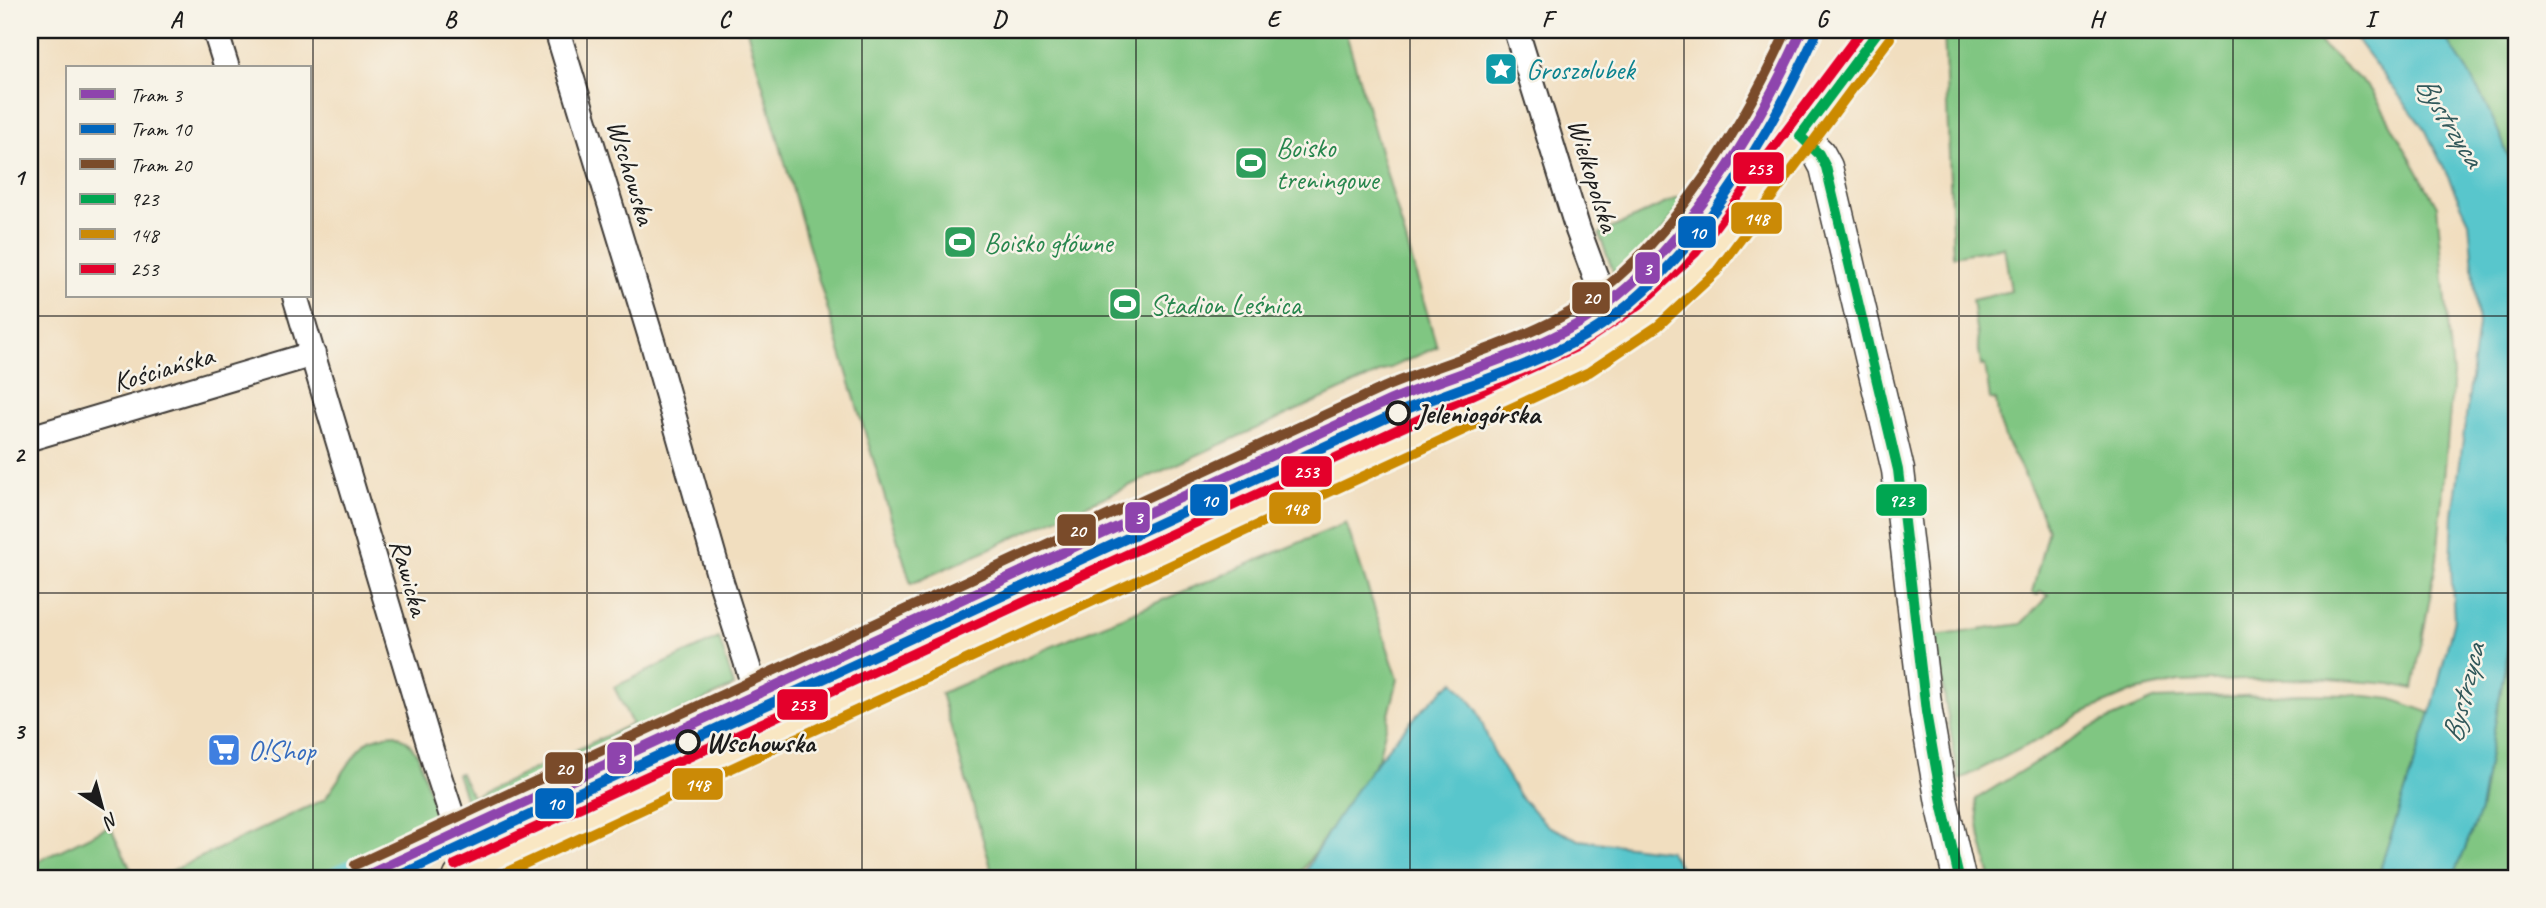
<svg xmlns="http://www.w3.org/2000/svg" width="2546" height="908" font-family="Caveat,sans-serif">
  <style>
    .green { fill: #80c682; stroke: #4e714f; stroke-width: 2 }
    .water { fill: #58c6cc; stroke: #3a7174; stroke-width: 2 }
    .lines { fill: none; stroke-linecap: round; stroke-linejoin: round }
    .stream { stroke: #58c6cc; stroke-width: 7 }
    .minor-casing { stroke: #3c3934; stroke-width: 28 }
    .tertiary-casing { stroke: #3c3934; stroke-width: 35 }
    .secondary-casing { stroke: #3c3934; stroke-width: 38 }
    .minor { stroke: #fff; stroke-width: 24 }
    .tertiary { stroke: #fff; stroke-width: 32 }
    .secondary { stroke: #f9e7c3; stroke-width: 35 }
    .bus-1-casing { stroke: #f7f3e8; stroke-width: 16 }
    .bus-2-casing { stroke: #f7f3e8; stroke-width: 16 }
    .bus-3-casing { stroke: #f7f3e8; stroke-width: 16 }
    .bus-1 { stroke: #00a651; stroke-width: 10 }
    .bus-2 { stroke: #cb8a06; stroke-width: 10 }
    .bus-3 { stroke: #e4002b; stroke-width: 10 }
    .tram-1-casing { stroke: #f7f3e8; stroke-width: 16 }
    .tram-2-casing { stroke: #f7f3e8; stroke-width: 16 }
    .tram-3-casing { stroke: #f7f3e8; stroke-width: 16 }
    .tram-1 { stroke: #8e44ad; stroke-width: 10 }
    .tram-2 { stroke: #0065bd; stroke-width: 10 }
    .tram-3 { stroke: #7a4b2a; stroke-width: 10 }
    .grid { fill: none; stroke: #1c1c1c; stroke-width: 2; stroke-opacity: 0.55 }
    .stop-dot { fill: #f7f3e8; stroke: #1c1c1c; stroke-width: 3.5 }
    .labels { text-anchor: middle; stroke-width: 5; stroke-linejoin: round; paint-order: stroke }
    .culture-label { font-size: 28px; fill: #0d838f; stroke: #f7f3e8; text-anchor: start }
    .leisure-label { font-size: 28px; fill: #27864d; stroke: #f7f3e8; text-anchor: start }
    .street-label { font-size: 28px; fill: #1c1c1c; stroke: #f7f3e8 }
    .stop-label { font-size: 28px; font-weight: bold; fill: #1c1c1c; stroke: #f7f3e8; text-anchor: start }
    .shop-label { font-size: 28px; fill: #366cbe; stroke: #f7f3e8; text-anchor: start }
    .water-label { font-size: 30px; font-style: italic; fill: #31585a; stroke: #f7f3e8 }
    .line-badge { stroke: #f7f3e8; stroke-width: 2.5 }
    .badge-label { font-size: 19px; text-anchor: middle; font-weight: bold; fill: #fff }
    .neatline { fill: none; stroke: #1c1c1c; stroke-width: 2.5 }
    .grid-label { font-size: 23px; text-anchor: middle; font-weight: bold; fill: #1c1c1c }
  </style>
  <rect width="100%" height="100%" fill="#f7f3e8"/>
  <filter id="ink" filterUnits="userSpaceOnUse"><feTurbulence type="fractalNoise" baseFrequency=".0143" numOctaves="2"/><feDisplacementMap in="SourceGraphic" scale="14" xChannelSelector="R" yChannelSelector="G"/><feConvolveMatrix kernelMatrix="1 2 1 2 8 2 1 2 1" color-interpolation-filters="sRGB"/></filter>
  <filter id="wash" filterUnits="userSpaceOnUse"><feTurbulence type="fractalNoise" baseFrequency=".00686" numOctaves="4" result="noise"/><feDisplacementMap in="SourceGraphic" scale="28" xChannelSelector="R" yChannelSelector="G"/><feGaussianBlur stdDeviation="1.57" result="paint"/><feColorMatrix in="noise" values="0 0 0 0 0 0 0 0 0 0 0 0 0 0 0 0 0 1.4 0 .05"/><feComposite in="paint" operator="in"/></filter>
  <g filter="url(#wash)">
    <rect width="100%" height="100%" fill="#f1debf"/>
    <path class="green" d="M747 30H1345L1437 347 911 584 813 261Z
      M1944 30H2306L2373 92 2437 206 2453 375 2437 559 2413 689 2391 684 2315 678 2178 682 2135 691 2080 714 2040 739 1959 780 1934 636 2021 624 2049 595 2040 591 2038 595 2032 593 2048 529 2023 472 2007 443 1999 421 1996 400 1990 399 1985 365 1981 366 1972 300 2011 291 2004 247 1953 256Z
      M2440 30H2516V183C2502 127 2473 77 2440 30Z
      M1692 191 1658 237 1616 279 1599 234Z
      M1346 523 1398 679 1378 759 1297 878H994L941 693Z
      M2516 602V878H2453L2480 811Z
      M719 638 734 686 567 766 559 758 632 724 614 687Z
      M2300 694 2357 695 2392 699 2431 713 2377 878H1991L1981 839 1976 799 2094 726 2156 699Z
      M396 734 408 742 418 755 441 831 340 878H169L167 873 325 799 359 749 370 740 385 735Z
      M547 763 558 770 475 809 468 806 457 774 460 773 473 798Z
      M110 826 135 878H30V865Z"/>
    <path class="water" d="M2349 30H2440C2473 77 2502 127 2516 183V522L2513 536 2516 550V602L2480 811 2453 878H2377L2431 713 2454 619 2451 567 2453 515 2478 325 2469 221 2426 131Z
      M1454 681 1476 708 1495 756 1520 797 1548 826 1579 840 1669 851 1688 878H1302C1338 810 1394 729 1454 681Z"/>
    <g class="lines">
      <path class="stream" d="M316 878 415 834"/>
    </g>
  </g>
  <g filter="url(#ink)">
    <g class="lines">
      <defs>
        <path id="minor" d="M215 30 227 68
          M557 30 653 344 721 582 761 708 773 733
          M1516 30 1578 230 1606 305 1625 334
          M295 296 436 767 471 874
          M30 438 313 354"/>
        <path id="tertiary" d="M1800 136 1819 154 1826 167 1898 470 1926 712 1942 803 1959 878"/>
        <path id="secondary" d="M461 878 1583 359C1632 331 1669 303 1707 261L1879 30"/>
      </defs>
      <use href="#minor" class="minor-casing"/>
      <use href="#tertiary" class="tertiary-casing"/>
      <use href="#secondary" class="secondary-casing"/>
      <use href="#minor" class="minor"/>
      <use href="#tertiary" class="tertiary"/>
      <use href="#secondary" class="secondary"/>
      <defs>
        <path id="bus-1" d="M1800 136 1819 154 1826 167 1898 470 1926 712 1942 803 1959 878
          M1800 136 1879 30"/>
        <path id="bus-2" d="M494 878 1589 372 1658 326 1717 271 1890 38"/>
        <path id="bus-3" d="M455 865 1576 347 1640 304 1696 252 1862 30"/>
      </defs>
      <use href="#bus-1" class="bus-1-casing"/>
      <use href="#bus-2" class="bus-2-casing"/>
      <use href="#bus-3" class="bus-3-casing"/>
      <use href="#bus-1" class="bus-1"/>
      <use href="#bus-2" class="bus-2"/>
      <use href="#bus-3" class="bus-3"/>
      <defs>
        <path id="tram-1" d="M361 878 1391 400C1448 376 1509 360 1565 331 1671 276 1754 136 1802 30"/>
        <path id="tram-2" d="M394 878 1397 413C1454 389 1515 372 1570 344 1680 288 1765 145 1815 36"/>
        <path id="tram-3" d="M355 865 1385 387C1442 363 1504 347 1559 318 1659 266 1741 131 1787 30"/>
      </defs>
      <use href="#tram-1" class="tram-1-casing"/>
      <use href="#tram-2" class="tram-2-casing"/>
      <use href="#tram-3" class="tram-3-casing"/>
      <use href="#tram-1" class="tram-1"/>
      <use href="#tram-2" class="tram-2"/>
      <use href="#tram-3" class="tram-3"/>
    </g>
  </g>
  <path class="grid" d="M313 30V878M587 30V878M862 30V878M1136 30V878M1410 30V878M1684 30V878M1959 30V878M2233 30V878M30 316H2516M30 593H2516"/>
  <defs>
    <symbol id="sight-square" viewBox="-11 -11 22 22"><rect x="-9" y="-9" width="18" height="18" rx="4" fill="#0f9aa8" stroke="#f7f3e8"/><path d="M0-6L1.8-2.2L6-1.7L2.9 1.2L3.7 5.4L0 3.3L-3.7 5.4L-2.9 1.2L-6-1.7L-1.8-2.2Z" fill="#fff"/></symbol>
    <symbol id="stadium-square" viewBox="-11 -11 22 22"><rect x="-9" y="-9" width="18" height="18" rx="4" fill="#2e9e5b" stroke="#f7f3e8"/><path d="M0-5a6.5 5 0 1 0 0 10a6.5 5 0 1 0 0-10ZM-3.5-1.8h7v3.6h-7Z" fill="#fff"/></symbol>
    <symbol id="supermarket-square" viewBox="-11 -11 22 22"><rect x="-9" y="-9" width="18" height="18" rx="4" fill="#3f7fe0" stroke="#f7f3e8"/><path d="M-6-5.5h2.5l.6 2H6L4.5 2H-2.5L-4.4-4H-6ZM-1.5 3.2a1.3 1.3 0 1 0 .1 0ZM3 3.2a1.3 1.3 0 1 0 .1 0Z" fill="#fff"/></symbol>
  </defs>
  <g fill-rule="evenodd">
    <use href="#sight-square" x="1482" y="50" width="38" height="38"/>
    <use href="#stadium-square" x="1232" y="144" width="38" height="38"/>
    <use href="#stadium-square" x="941" y="223" width="38" height="38"/>
    <use href="#stadium-square" x="1106" y="285" width="38" height="38"/>
    <use href="#supermarket-square" x="205" y="731" width="38" height="38"/>
  </g>
  <g class="stop-dot">
    <circle cx="1398" cy="413" r="11"/>
    <circle cx="688" cy="742" r="11"/>
  </g>
  <g class="labels">
    <g class="culture-label">
      <text x="1526" y="79">Groszolubek</text>
    </g>
    <g class="leisure-label">
      <text x="1276" y="157">Boisko<tspan x="1276" dy="32">treningowe</tspan></text>
      <text x="984" y="252">Boisko główne</text>
      <text x="1150" y="314">Stadion Leśnica</text>
    </g>
    <g class="street-label">
      <text transform="translate(632 172) rotate(73)" y="10">Wschowska</text>
      <text transform="translate(1594 175) rotate(73)" y="10">Wielkopolska</text>
      <text transform="translate(163 368) rotate(-16)" y="10">Kościańska</text>
      <text transform="translate(410 577) rotate(74)" y="10">Rawicka</text>
    </g>
    <g class="stop-label">
      <text x="1416" y="423">Jeleniogórska</text>
      <text x="706" y="752">Wschowska</text>
    </g>
    <g class="shop-label">
      <text x="248" y="760">O!Shop</text>
    </g>
    <g class="water-label">
      <text transform="translate(2450 121) rotate(58)" y="10">Bystrzyca</text>
      <text transform="translate(2463 693) rotate(-76)" y="10">Bystrzyca</text>
    </g>
  </g>
  <g class="line-badge">
    <rect x="1732" y="151" width="53" height="34" rx="7" fill="#e4002b"/>
    <rect x="1730" y="201" width="53" height="34" rx="7" fill="#cb8a06"/>
    <rect x="1677" y="215" width="40" height="34" rx="7" fill="#0065bd"/>
    <rect x="1634" y="251" width="27" height="34" rx="7" fill="#8e44ad"/>
    <rect x="1571" y="281" width="40" height="34" rx="7" fill="#7a4b2a"/>
    <rect x="1280" y="455" width="53" height="33" rx="7" fill="#e4002b"/>
    <rect x="1875" y="483" width="53" height="34" rx="7" fill="#00a651"/>
    <rect x="1189" y="483" width="40" height="34" rx="7" fill="#0065bd"/>
    <rect x="1268" y="491" width="54" height="34" rx="7" fill="#cb8a06"/>
    <rect x="1124" y="501" width="27" height="33" rx="7" fill="#8e44ad"/>
    <rect x="1056" y="513" width="41" height="34" rx="7" fill="#7a4b2a"/>
    <rect x="776" y="688" width="53" height="33" rx="7" fill="#e4002b"/>
    <rect x="606" y="741" width="27" height="34" rx="7" fill="#8e44ad"/>
    <rect x="544" y="751" width="40" height="34" rx="7" fill="#7a4b2a"/>
    <rect x="671" y="767" width="53" height="34" rx="7" fill="#cb8a06"/>
    <rect x="534" y="787" width="41" height="33" rx="7" fill="#0065bd"/>
  </g>
  <g class="badge-label">
    <text x="1759" y="175">253</text>
    <text x="1756" y="225">148</text>
    <text x="1697" y="239">10</text>
    <text x="1647" y="275">3</text>
    <text x="1591" y="304">20</text>
    <text x="1306" y="478">253</text>
    <text x="1901" y="507">923</text>
    <text x="1209" y="507">10</text>
    <text x="1295" y="515">148</text>
    <text x="1138" y="524">3</text>
    <text x="1077" y="537">20</text>
    <text x="802" y="711">253</text>
    <text x="620" y="765">3</text>
    <text x="564" y="775">20</text>
    <text x="697" y="791">148</text>
    <text x="555" y="810">10</text>
  </g>
  <rect width="2546" height="908" fill="none" stroke="#f7f3e8" stroke-width="77"/>
  <rect x="66" y="66" width="245" height="231" fill="#f7f3e8" stroke="#9f9d96" stroke-width="2"/>
  <rect x="80" y="89" width="35" height="10" fill="#8e44ad" stroke="#9f9d96" stroke-width="2"/>
  <text x="130" y="102" font-size="21" fill="#1c1c1c">Tram 3</text>
  <rect x="80" y="124" width="35" height="10" fill="#0065bd" stroke="#9f9d96" stroke-width="2"/>
  <text x="130" y="136" font-size="21" fill="#1c1c1c">Tram 10</text>
  <rect x="80" y="159" width="35" height="10" fill="#7a4b2a" stroke="#9f9d96" stroke-width="2"/>
  <text x="130" y="172" font-size="21" fill="#1c1c1c">Tram 20</text>
  <rect x="80" y="194" width="35" height="10" fill="#00a651" stroke="#9f9d96" stroke-width="2"/>
  <text x="130" y="206" font-size="21" fill="#1c1c1c">923</text>
  <rect x="80" y="229" width="35" height="10" fill="#cb8a06" stroke="#9f9d96" stroke-width="2"/>
  <text x="130" y="242" font-size="21" fill="#1c1c1c">148</text>
  <rect x="80" y="264" width="35" height="10" fill="#e4002b" stroke="#9f9d96" stroke-width="2"/>
  <text x="130" y="276" font-size="21" fill="#1c1c1c">253</text>
  <g transform="translate(102 807) rotate(144)" stroke="#f7f3e8" stroke-width="5" paint-order="stroke">
  <path d="M0-5L12 26L0 18L-12 26Z" fill="#1c1c1c"/>
  <text y="-10" font-size="19" font-weight="bold" text-anchor="middle" fill="#1c1c1c">N</text>
  </g>
  <rect x="38" y="38" width="2470" height="832" class="neatline"/>
  <g class="grid-label">
    <text x="176" y="27">A</text>
    <text x="450" y="27">B</text>
    <text x="724" y="27">C</text>
    <text x="999" y="27">D</text>
    <text x="1273" y="27">E</text>
    <text x="1547" y="27">F</text>
    <text x="1822" y="27">G</text>
    <text x="2096" y="27">H</text>
    <text x="2370" y="27">I</text>
    <text x="19" y="185">1</text>
    <text x="19" y="462">2</text>
    <text x="19" y="739">3</text>
  </g>
</svg>
